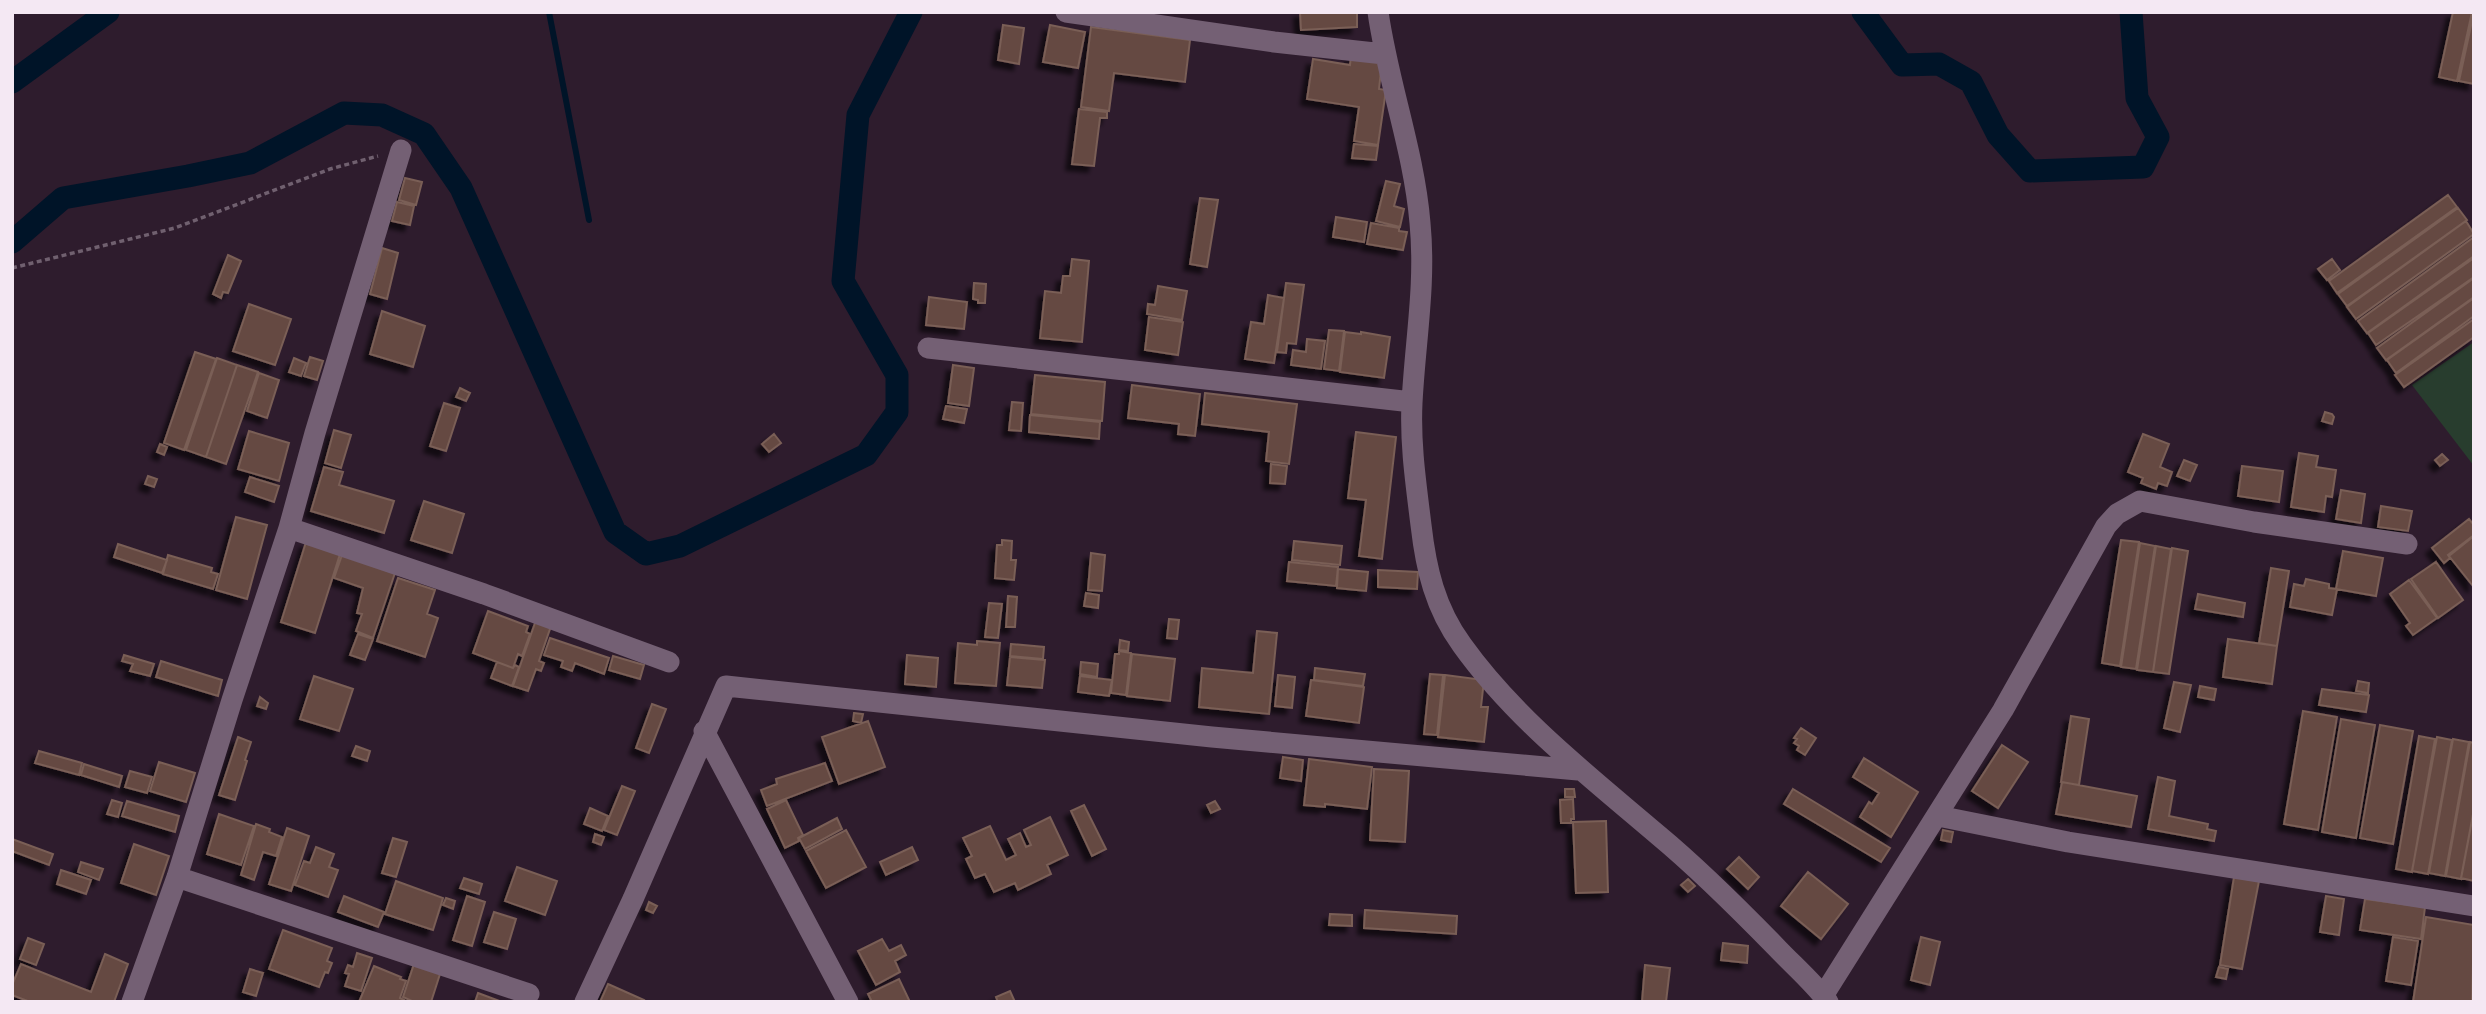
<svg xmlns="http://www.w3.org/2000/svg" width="2486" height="1014" font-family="'Open Sans',sans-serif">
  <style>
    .green { fill: #283d2e }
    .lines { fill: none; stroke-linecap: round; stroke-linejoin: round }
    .stream { stroke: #001428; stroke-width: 6 }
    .canal { stroke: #001428; stroke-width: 23 }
    .building { fill: #654a42; stroke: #7a5e56; stroke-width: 2; filter: url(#shadow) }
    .path { stroke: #70606f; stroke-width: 3.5; stroke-dasharray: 5 3.5; stroke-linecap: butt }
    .minor { stroke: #746074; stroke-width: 21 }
  </style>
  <defs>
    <filter id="shadow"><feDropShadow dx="-6" dy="6" stdDeviation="2" flood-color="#0009"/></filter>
  </defs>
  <rect width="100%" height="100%" fill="#2e1c2d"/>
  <path class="green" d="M2474 342V466L2412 385Z"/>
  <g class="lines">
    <path class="stream" d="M549 12 589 220"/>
    <path class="canal" d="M1863 12 1902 65 1939 64 1971 82 1998 135 2030 171 2143 167 2158 137 2137 98 2131 12
      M12 82 108 12
      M12 242 63 198 188 176 250 163 344 113 382 115 424 134 461 188 615 532 646 554 680 546 866 455 897 412V375L843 281 858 115 911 12"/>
  </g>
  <path class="building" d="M1300 12H1357V27L1301 30Z
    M2453 12H2472L2457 81 2439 77Z
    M2474 12V84L2459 81Z
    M1003 25 1024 28 1019 64 998 60Z
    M1050 25 1085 32 1078 68 1043 62Z
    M1091 27 1190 40 1185 82 1114 73 1109 111 1081 107Z
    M1351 56 1382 62 1379 89 1386 90 1378 145 1354 141 1359 107 1307 99 1313 59 1350 65Z
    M1079 109 1107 112V118H1100L1094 166 1072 164Z
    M1354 144 1378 146 1376 160 1352 158Z
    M405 178 422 182 416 205 399 200Z
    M1386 181 1400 184 1394 206 1404 209 1400 227 1376 221Z
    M2448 195 2457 207 2337 293 2329 281Z
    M1200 198 1218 200 1207 267 1190 264Z
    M397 202 414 206 410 225 392 221Z
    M2458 208 2467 220 2347 306 2338 294Z
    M1336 217 1367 222 1364 242 1333 237Z
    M2466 221 2474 234 2356 319 2347 307Z
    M1371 223 1399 228V231L1407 232 1403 250 1367 244Z
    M2474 237V256L2367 333 2358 321Z
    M382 248 398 253 387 299 370 294Z
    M228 255 241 261 228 293 223 292 221 298 213 294Z
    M2474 258V277L2376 345 2368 333Z
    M1072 259 1089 261 1082 342 1040 338 1045 291 1061 293 1063 276H1070Z
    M2332 259 2340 270 2327 280 2318 269Z
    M2474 278V297L2386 360 2377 348Z
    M974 283 986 284 985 303H978V300L973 299Z
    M1286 283 1304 285 1296 344 1287 343 1286 353 1277 352Z
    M1158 286 1187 291 1182 320 1147 314 1148 304 1155 305Z
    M1268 295 1284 298 1274 363 1245 359 1251 322 1264 324Z
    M929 297 967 302 964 329 926 325Z
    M2474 298V316L2396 373 2387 360Z
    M249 304 291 319 275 365 233 351Z
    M382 311 425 326 413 367 370 354Z
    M1149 317 1183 322 1178 355 1145 350Z
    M2474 319V337L2404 387 2395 375Z
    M1329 330 1344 331 1339 371 1324 369Z
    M1345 332 1361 334V332L1390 337 1384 378 1340 372Z
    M1307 339 1325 341 1321 369 1291 365 1293 350 1306 352Z
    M195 352 216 359 184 450 164 443Z
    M310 357 323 361 317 380 304 376Z
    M217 358 237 365 206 457 186 450Z
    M294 358 306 363 301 376 289 372Z
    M237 365 258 372 226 464 206 457Z
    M953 365 974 368 969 406 948 403Z
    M259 373 279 380 267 418 247 411Z
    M1035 375 1105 382 1102 421 1031 414Z
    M1132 385 1200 394 1195 436 1178 434 1179 424 1128 418Z
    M460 388 470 393 466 401 456 397Z
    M1205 393 1297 404 1289 464 1266 461 1269 432 1202 424Z
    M1012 402 1023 403 1021 431 1009 430Z
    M444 403 460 408 446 451 430 446Z
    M946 406 967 409 964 423 943 419Z
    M2325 412 2332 414 2334 417 2332 424 2322 421Z
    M1030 415 1100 422 1099 439 1029 432Z
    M334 430 351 435 341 468 325 463Z
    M249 431 289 443 279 481 238 469Z
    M1356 432 1396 437 1382 559 1359 556 1366 500 1348 498Z
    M774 434 781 443 769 452 762 444Z
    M2143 434 2169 444 2160 467 2172 472 2167 486 2158 483 2156 489 2141 483 2143 478 2128 472Z
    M160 444 167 447 164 455 157 452Z
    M2299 453 2318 456 2316 467 2336 470 2332 497 2326 496 2324 512 2291 507Z
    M2442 454 2448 460 2440 466 2435 460Z
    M2184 460 2197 465 2190 481 2177 476Z
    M1271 464 1287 466 1285 484 1270 483Z
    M2242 466 2283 471 2279 502 2238 496Z
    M324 467 343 472 339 485 394 501 384 533 311 511Z
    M148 476 157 479 154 487 145 484Z
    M250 477 279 486 274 502 245 492Z
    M2341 490 2365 494 2361 523 2336 519Z
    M424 501 464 514 452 553 411 540Z
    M2381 506 2412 511 2408 531 2378 527Z
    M236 517 267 525 247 599 216 590Z
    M2469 519 2474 525V535L2448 555 2450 558 2444 563 2432 548Z
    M2474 536V586H2473L2449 556Z
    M1002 540 1012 541 1011 560H1016L1014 580 995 578 997 545H1002Z
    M2121 540 2139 542 2120 666 2102 663Z
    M1294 541 1342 546 1340 565 1292 560Z
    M306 542 340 554 315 633 281 622Z
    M2140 543 2155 546 2136 669 2121 667Z
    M118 544 167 560 162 573 114 557Z
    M2156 546 2171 549 2153 672 2137 670Z
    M2172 548 2188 551 2169 674 2153 672Z
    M2343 551 2383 558 2376 596 2336 589Z
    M1091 553 1105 555 1102 591 1088 590Z
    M168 555 212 568 211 572 218 574 213 589 163 574Z
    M342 555 395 573 373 638 356 631 362 614 357 613 363 588 334 578Z
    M1289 562 1338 567 1336 586 1287 581Z
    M2436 562 2463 600 2438 618 2411 579Z
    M2271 568 2289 571 2277 646 2259 643Z
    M1338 569 1368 572 1366 591 1337 588Z
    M1378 570 1418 572 1417 589 1378 587Z
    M398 578 435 590 427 614 438 618 425 657 377 641Z
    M2306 579 2329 584V588L2337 589 2332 615 2290 607 2294 584 2304 586Z
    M2409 580 2437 618 2413 635 2406 626 2410 623 2390 594Z
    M1086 593 1099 595 1098 608 1084 606Z
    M2198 594 2245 603 2243 617 2195 609Z
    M1008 596 1017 597 1015 627H1006Z
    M989 603 1002 604 998 638 985 637Z
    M488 611 528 626 526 632 530 634 522 656 518 654 513 668 473 653Z
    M1169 619 1179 620 1177 639 1167 638Z
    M536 620 551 626 539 661 544 663 541 671 536 669 528 691 513 686Z
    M1257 631 1277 633 1269 714 1199 707 1202 668 1253 673Z
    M358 634 373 639 365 660 350 655Z
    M550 638 609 658 604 674 575 663 572 671 561 667 563 661 544 655Z
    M2228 639 2277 646 2272 684 2223 677Z
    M1120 640 1129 642 1128 651 1119 650Z
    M977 641 1000 643 996 686 955 683 958 643 977 645Z
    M1011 644 1044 647 1043 659 1010 656Z
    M1119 651 1131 653 1126 695 1111 693 1115 654H1119Z
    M1132 654 1175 659 1170 701 1127 696Z
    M124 655 154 664 150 676 130 671 133 664 122 661Z
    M907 655 938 658 936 687 905 684Z
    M613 656 644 665 640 679 609 670Z
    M1010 657 1045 660 1042 688 1007 685Z
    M161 661 222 680 218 696 156 677Z
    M497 662 513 668 515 665 519 667 512 686 491 678Z
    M1081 662 1098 664 1097 677 1080 674Z
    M1315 668 1365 674 1363 686 1314 680Z
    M1430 674 1443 675 1437 735 1424 734Z
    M1278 675 1295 677 1292 708 1275 706Z
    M1445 675 1484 680 1481 707H1488L1484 742 1438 737Z
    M314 676 353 689 339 731 300 719Z
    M1080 676 1112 680 1109 696 1078 692Z
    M1311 680 1364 687 1359 723 1306 716Z
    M2358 681 2369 683 2368 693 2356 691Z
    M2174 682 2191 685 2180 732 2164 728Z
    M2200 686 2216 689 2214 700 2198 697Z
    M2322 689 2369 695 2366 712 2319 705Z
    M260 697 268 703 266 709 257 706Z
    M652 704 666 709 649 753 636 748Z
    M2303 711 2337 717 2318 830 2284 824Z
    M854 713 863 714 861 723 853 721Z
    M2071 716 2089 719 2079 785 2061 782Z
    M2341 719 2375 725 2356 838 2322 832Z
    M868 721 885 767 839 784 822 737Z
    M2380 725 2413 731 2393 844 2360 838Z
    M1801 728 1816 738 1805 755 1797 750 1799 746 1794 743 1797 739 1794 738Z
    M2419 736 2435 739 2412 872 2396 869Z
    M238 737 251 742 245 760 247 761 235 800 219 795Z
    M2437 737 2452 740 2428 874 2412 871Z
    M2453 739 2469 742 2445 876 2429 873Z
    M2470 742 2474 743V810L2461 879 2446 876Z
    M2002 745 2028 762 1998 808 1972 791Z
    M356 746 370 751 367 761 352 756Z
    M39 751 82 763 79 775 35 763Z
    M1283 757 1303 760 1301 781 1280 778Z
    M1864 758 1918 792 1891 837 1860 817 1869 802 1872 804 1879 793 1853 777Z
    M1309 759 1372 767 1367 809 1325 804V807L1304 805Z
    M159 762 195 773 186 802 150 791Z
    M825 763 832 781 767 806 761 790 777 784 776 779Z
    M84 764 122 776 119 787 81 775Z
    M1374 769 1409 771 1405 842 1370 840Z
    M130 771 152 777 147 793 125 787Z
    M2158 777 2175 781 2169 816 2208 824 2207 829 2216 831 2214 841 2148 829Z
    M2062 782 2137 796 2131 827 2056 814Z
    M622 786 635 791 617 835 604 830Z
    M1565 789H1574L1575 797H1565Z
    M1793 789 1890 848 1881 862 1784 804Z
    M1573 799 1574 819H1571V823H1561L1560 800Z
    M112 800 122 803 118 817 107 814Z
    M786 800 803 835 798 838 799 841 785 848 767 809Z
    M127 801 179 816 175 832 122 816Z
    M1215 801 1220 809 1211 813 1207 805Z
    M1084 805 1106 849 1092 856 1071 811Z
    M590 808 608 816 602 831 584 824Z
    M2474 809V881L2461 878Z
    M219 814 254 826 241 865 207 854Z
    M1050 817 1068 855 1047 865 1051 874 1018 890 1015 883 994 892 985 874 975 878 966 859 972 856 963 838 990 826 1006 860 1016 855 1008 839 1020 833 1026 847 1031 845 1024 830Z
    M837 818 842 829 805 849 799 838Z
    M1606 821 1608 892 1576 893 1573 822Z
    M256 824 270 829 269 832 282 837 276 856 263 852 254 880 241 875Z
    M287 828 309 836 291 891 269 884Z
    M846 830 866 867 826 888 806 851Z
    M1943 830 1953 832 1951 842 1941 840Z
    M595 834 604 837 601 845 593 842Z
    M393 838 407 842 396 877 382 873Z
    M12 839 53 854 49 865 12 851Z
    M134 844 169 856 156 895 121 883Z
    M316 847 334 854 329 867 338 870 328 897 295 885 304 861 310 863Z
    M912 847 918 860 886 875 880 862Z
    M1739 857 1759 877 1748 889 1727 869Z
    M81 862 103 869 99 880 78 872Z
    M517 867 557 881 545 915 505 901Z
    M61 870 91 880 86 894 57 884Z
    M1808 872 1848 904 1821 939 1781 906Z
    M2234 877 2259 881 2242 969 2220 965Z
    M464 878 482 884 479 894 460 888Z
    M1688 879 1695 886 1688 892 1681 885Z
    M396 881 443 898 433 930 385 914Z
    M344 896 384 912 378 927 338 912Z
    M467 896 485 902 472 946 453 940Z
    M2326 896 2344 899 2339 935 2320 932Z
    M446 898 455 901 453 909 443 905Z
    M2365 899 2425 907 2421 939 2360 930Z
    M649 902 657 906 653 913 646 910Z
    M1365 910 1457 916 1456 934 1364 928Z
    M494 912 516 919 507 949 484 942Z
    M1330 914 1352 915V926L1329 925Z
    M2426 917 2474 925 2472 1002H2413Z
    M283 930 332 948 327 961 332 963 328 973 325 972 319 987 269 969Z
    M1921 937 1940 942 1930 985 1911 980Z
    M2393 937 2418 941 2411 985 2386 981Z
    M28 938 44 944 36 965 20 959Z
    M882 939 889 951 901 945 906 955 895 961 900 972 876 985 858 951Z
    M1723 943 1748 946 1747 963 1721 960Z
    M357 953 372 958 361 991 345 986 349 974 345 973 348 965 353 967Z
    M105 954 128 964 114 1002H30L12 995V985L21 964 91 992Z
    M415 961 440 974 431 1002H414L403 997Z
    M1645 965 1670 968 1666 1002H1642Z
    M374 966 401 977 400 979 406 981 400 998 404 1000 403 1002H359Z
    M2219 967 2228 969 2226 979 2216 977Z
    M250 969 263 973 256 996 243 992Z
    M899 979 910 1002H872L868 994Z
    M608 984 644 1000 643 1002H600Z
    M1010 991 1015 1002H998L996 997Z
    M478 993 502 1002H475Z"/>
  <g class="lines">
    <path class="path" d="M12 268 175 228 330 169 378 156"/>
    <path class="minor" d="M1066 12 1274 42 1384 54
      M1378 12C1388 83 1414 151 1420 223 1426 285 1415 342 1412 403 1410 444 1416 484 1421 525 1426 569 1435 608 1462 645 1515 719 1589 776 1658 835 1699 869 1738 908 1776 947 1793 965 1813 982 1828 1002
      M928 348 1412 402
      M289 528 484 594 669 662
      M704 731 848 1002
      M1938 816 2068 842 2474 906
      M177 877 529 994
      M1823 996 2003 710 2106 526 2117 514 2140 501 2254 522 2407 544
      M132 1002 177 877 232 700 289 528 315 433 401 150
      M585 1002 633 899 726 686 1212 737 1578 770"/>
  </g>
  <rect width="2486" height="1014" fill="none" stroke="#f4e8f3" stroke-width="28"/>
</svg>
